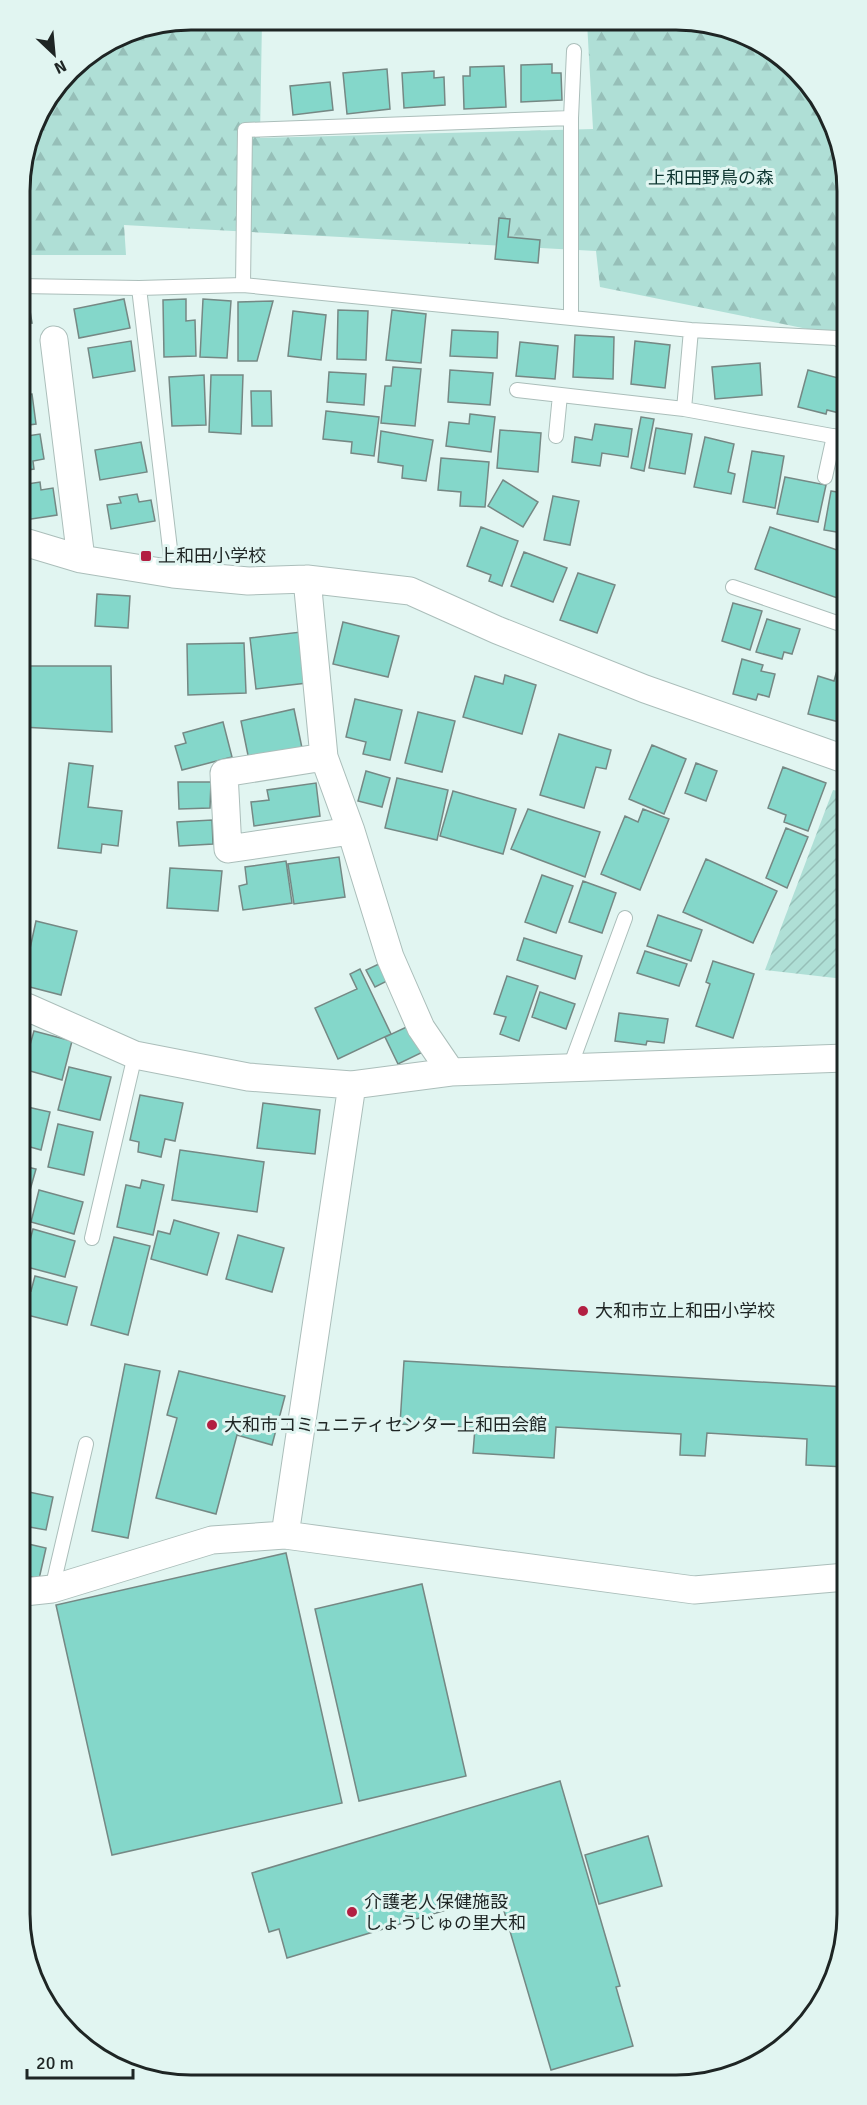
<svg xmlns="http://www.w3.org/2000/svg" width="867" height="2105" font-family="Signika,'Noto Sans JP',sans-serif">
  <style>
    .forest { fill: url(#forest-firs) }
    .garden { fill: url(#garden-furrows) }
    .building { fill: #84d7ca; stroke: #758884; stroke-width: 1.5 }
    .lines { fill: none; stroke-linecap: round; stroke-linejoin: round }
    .lane-casing { stroke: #abbeba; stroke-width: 16 }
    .street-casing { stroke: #abbeba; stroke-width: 29 }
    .lane { stroke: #fff; stroke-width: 14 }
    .street { stroke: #fff; stroke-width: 27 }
    .poi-dot { fill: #b21f42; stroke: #e1f5f1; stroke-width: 2 }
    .labels { text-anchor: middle; stroke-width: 6; stroke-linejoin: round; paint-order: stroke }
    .park-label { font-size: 18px; fill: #0f3732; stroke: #e1f5f1 }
    .poi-label { font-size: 18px; fill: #1e2524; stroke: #e1f5f1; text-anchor: start }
    .rim { fill: none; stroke: #1e2524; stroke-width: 3 }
  </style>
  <defs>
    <pattern id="forest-firs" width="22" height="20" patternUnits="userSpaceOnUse" patternTransform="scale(1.5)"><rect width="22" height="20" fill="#afdfd6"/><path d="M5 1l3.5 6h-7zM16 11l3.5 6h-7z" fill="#96bfb8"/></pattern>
    <pattern id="garden-furrows" width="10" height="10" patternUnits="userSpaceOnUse" patternTransform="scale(1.5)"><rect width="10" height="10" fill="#afdfd6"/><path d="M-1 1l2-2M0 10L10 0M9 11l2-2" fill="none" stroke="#96bfb8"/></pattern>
  </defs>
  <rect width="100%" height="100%" fill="#e1f5f1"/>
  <path class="forest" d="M191 20H262L260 138 593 129 587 22 709 23 789 62 842 147V336L600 287 596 251 124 225 126 255H20V180L37 115 78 62 126 32Z"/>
  <path class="garden" d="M833 790 844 792V979L765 970Z"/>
  <path class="building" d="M552 64V73H561L562 100 521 102V65Z
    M504 66 506 107 464 109 463 76H470V67Z
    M387 69 390 109 347 114 343 73Z
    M434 71V78L444 77 445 105 404 108 402 73Z
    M330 82 333 110 293 115 290 86Z
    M499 218 510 219 508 237 540 240 538 263 495 259Z
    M28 298 32 323 20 324V299Z
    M124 299 130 328 79 338 74 309Z
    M186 299V321L195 320 196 356 164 357 163 300Z
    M203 299 231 301 227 358 200 357Z
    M273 301 257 361H238V302Z
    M338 310 368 311 366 360 337 359Z
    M392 310 426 314 421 363 386 360Z
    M293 311 326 315 321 360 288 356Z
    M452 330 498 332 497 358 450 356Z
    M575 335 614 337 613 379 573 377Z
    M131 341 135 371 93 378 88 348Z
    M635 341 670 345 665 388 631 384Z
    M520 342 558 346 555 379 516 376Z
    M760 363 762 395 715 399 712 367Z
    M393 367 421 369 415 426 381 423 385 386H391Z
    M450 370 493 373 490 405 448 402Z
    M808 370 842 379 843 414 827 410 826 414 798 407Z
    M329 372 366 374 364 405 327 402Z
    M204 375 206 425 172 426 169 377Z
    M211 375H243L241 434 209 432Z
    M251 391H271L272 426H252Z
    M32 394 36 424 21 426V395Z
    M326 411 379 417 374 456 351 453 352 442 323 439Z
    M470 414 495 417 491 452 446 446 449 422 469 424Z
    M641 417 654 419 644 471 631 468Z
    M595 424 632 429 628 457 602 453 600 466 572 462 575 437 592 440Z
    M656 428 692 434 685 474 649 468Z
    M500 430 541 433 538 472 497 468Z
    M381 431 433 440 426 481 402 478 403 466 378 462Z
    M40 434 44 459 33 461 34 469 21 471V437Z
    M705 437 734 444 728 472 735 474 731 494 694 487Z
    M141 442 147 472 100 480 95 450Z
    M752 451 784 456 775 508 743 502Z
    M441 458 489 462 485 507 460 506 461 492 438 490Z
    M785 477 826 485 818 522 777 514Z
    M503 480 538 502 523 527 488 506Z
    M40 482 41 490 53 488 57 515 25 520 24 513H21V485Z
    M831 491 843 493V533L824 530Z
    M137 494 139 502 151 500 155 521 111 529 107 505 121 503 119 497Z
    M553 496 579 501 570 545 544 540Z
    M481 527 518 541 502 586 489 581 491 575 467 566Z
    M770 527 843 552V600L755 569Z
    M524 552 567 568 553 602 511 586Z
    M578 573 615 585 597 633 560 620Z
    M28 584 30 639 21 640V585Z
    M97 594 130 596 128 628 95 626Z
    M733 603 762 611 750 650 722 641Z
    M767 619 800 629 792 654 784 652 782 659 756 652Z
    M343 622 399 636 388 677 333 664Z
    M301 632 307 683 256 689 250 638Z
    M244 643 246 693 188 695 187 644Z
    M843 649V723L808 714 818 676 834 681Z
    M742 659 763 665 761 671 775 674 769 697 758 694 756 700 733 694Z
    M21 666H111L112 732 22 727Z
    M505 675 536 685 522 734 463 717 475 676 503 684Z
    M355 699 402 710 390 760 363 754 366 742 346 737Z
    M294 709 302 748 249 760 241 721Z
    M418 712 455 721 442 772 405 763Z
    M223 722 232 757 182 770 175 746 186 743 183 733Z
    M559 734 611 750 606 769 596 767 584 808 540 795Z
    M652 745 686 759 664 814 629 799Z
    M69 763 93 766 88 807 122 811 118 846 102 844 101 853 58 848Z
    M696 763 717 771 706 801 685 793Z
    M783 767 826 783 808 831 784 822 786 815 768 808Z
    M366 771 390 778 382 807 358 801Z
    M397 778 448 790 437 840 385 828Z
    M178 782H211L210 808 179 809Z
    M316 783 320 816 254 826 251 802 269 800 267 790Z
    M453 791 516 809 503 854 440 836Z
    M528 809 600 832 585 877 511 849Z
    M643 809 669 819 640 890 601 874 625 816 638 822Z
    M212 820 213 844 179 846 177 822Z
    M786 828 808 837 787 888 766 878Z
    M339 857 345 897 294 904 288 864Z
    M706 859 777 891 753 943 683 912Z
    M286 861 292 903 243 910 239 886 247 884 245 867Z
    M170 868 222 871 218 911 167 908Z
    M542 875 573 886 556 933 525 922Z
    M583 881 616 893 602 933 569 922Z
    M22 909 29 911 22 935Z
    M658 915 702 930 691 961 647 946Z
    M36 921 77 931 61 995 22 985Z
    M524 938 582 956 575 979 517 960Z
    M645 951 687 964 679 986 637 973Z
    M713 961 754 974 733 1038 696 1026 710 984 706 982Z
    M383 962 391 979 375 987 366 970Z
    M360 969 391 1034 338 1059 315 1008 357 989 350 974Z
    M507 976 538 986 519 1041 500 1034 506 1017 494 1014Z
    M540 992 575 1004 566 1029 532 1017Z
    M619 1013 668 1019 664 1043 647 1041 646 1045 615 1041Z
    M413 1024 425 1051 398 1064 385 1037Z
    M34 1031 72 1041 62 1080 23 1069Z
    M69 1067 111 1077 100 1120 58 1110Z
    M140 1095 183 1103 175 1141 165 1139 161 1157 138 1152 139 1142 130 1140Z
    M263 1103 320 1110 315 1154 257 1148Z
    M23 1106 50 1112 41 1150 23 1145Z
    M58 1124 93 1132 84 1175 48 1167Z
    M180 1150 264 1162 257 1212 172 1200Z
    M23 1166 36 1169 25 1208 23 1207Z
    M142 1180 164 1185 153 1235 117 1227 126 1185 140 1188Z
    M39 1190 83 1202 74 1234 31 1222Z
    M174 1220 219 1233 207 1275 151 1259 158 1231 170 1234Z
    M33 1229 75 1241 65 1277 23 1266Z
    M238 1235 284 1248 272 1292 226 1279Z
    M114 1237 150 1246 128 1335 91 1325Z
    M35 1276 77 1287 67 1325 23 1314V1289L31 1291Z
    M404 1361 846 1387V1467L806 1465 807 1439 707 1433 705 1456 680 1455 681 1434 556 1427 554 1458 473 1453 475 1428 400 1424Z
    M125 1364 160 1371 128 1538 92 1531Z
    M179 1371 285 1396 272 1445 237 1435 216 1514 156 1498 177 1418 167 1415Z
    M24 1491 53 1497 46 1530 24 1526Z
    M24 1543 46 1548 39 1579 24 1575Z
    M286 1553 342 1803 112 1855 56 1605Z
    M422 1584 466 1776 359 1801 315 1609Z
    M560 1781 620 1986 616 1987 633 2046 551 2070 499 1894 287 1958 279 1929 269 1932 252 1873Z
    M648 1836 662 1886 599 1904 585 1855Z"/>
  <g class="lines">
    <defs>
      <path id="lane" d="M571 118 574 51
        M243 285 245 130 571 118V318
        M20 286 139 288 243 285 691 330 836 338 842 341
        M139 288 173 574
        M517 390 684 409 843 438
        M684 409 691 330
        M556 436 560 395
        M825 477 834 436
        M733 587 843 625
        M570 1067 625 918
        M92 1238 135 1055
        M52 1589 86 1444"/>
      <path id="street" d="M54 340 81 559
        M21 541 81 559 173 574 248 581 307 579 410 591 497 630 645 689 844 759
        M307 579 324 757 351 831 390 957 421 1028 451 1072
        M324 757 224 773 228 849 351 831
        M22 1014 29 1008 135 1055 248 1077 352 1085 451 1072 845 1058
        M285 1535 352 1085
        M24 1592 52 1589 212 1540 285 1535 694 1590 846 1577"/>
    </defs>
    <use href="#lane" class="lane-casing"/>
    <use href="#street" class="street-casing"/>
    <use href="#lane" class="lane"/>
    <use href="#street" class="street"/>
  </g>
  <g class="poi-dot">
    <rect x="140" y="550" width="12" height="12" rx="3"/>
    <circle cx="583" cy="1311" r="6"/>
    <circle cx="212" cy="1425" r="6"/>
    <circle cx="352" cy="1912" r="6"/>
  </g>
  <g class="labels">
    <g class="park-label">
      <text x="711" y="184">上和田野鳥の森</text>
    </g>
    <g class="poi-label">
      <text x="158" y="562">上和田小学校</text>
      <text x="595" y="1317">大和市立上和田小学校</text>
      <text x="224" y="1431">大和市コミュニティセンター上和田会館</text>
      <text x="364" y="1908">介護老人保健施設<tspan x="364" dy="21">しょうじゅの里大和</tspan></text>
    </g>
  </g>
  <path d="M0 0H867V2105H0ZM191 30H676A161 161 0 0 1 837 191V1914A161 161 0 0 1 676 2075H191A161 161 0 0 1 30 1914V191A161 161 0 0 1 191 30Z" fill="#e1f5f1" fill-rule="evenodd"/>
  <path class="rim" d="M191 30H676A161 161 0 0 1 837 191V1914A161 161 0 0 1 676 2075H191A161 161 0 0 1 30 1914V191A161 161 0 0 1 191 30Z"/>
  <g transform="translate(54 54) rotate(154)" stroke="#e1f5f1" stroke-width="4.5" paint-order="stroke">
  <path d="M0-4.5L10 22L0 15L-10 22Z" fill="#1e2524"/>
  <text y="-9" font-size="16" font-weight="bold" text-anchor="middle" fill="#1e2524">N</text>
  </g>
  <path d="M27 2069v9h106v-9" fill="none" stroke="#1e2524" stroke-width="3"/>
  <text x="36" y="2069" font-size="18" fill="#1e2524" stroke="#e1f5f1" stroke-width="4.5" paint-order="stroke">20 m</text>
</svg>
